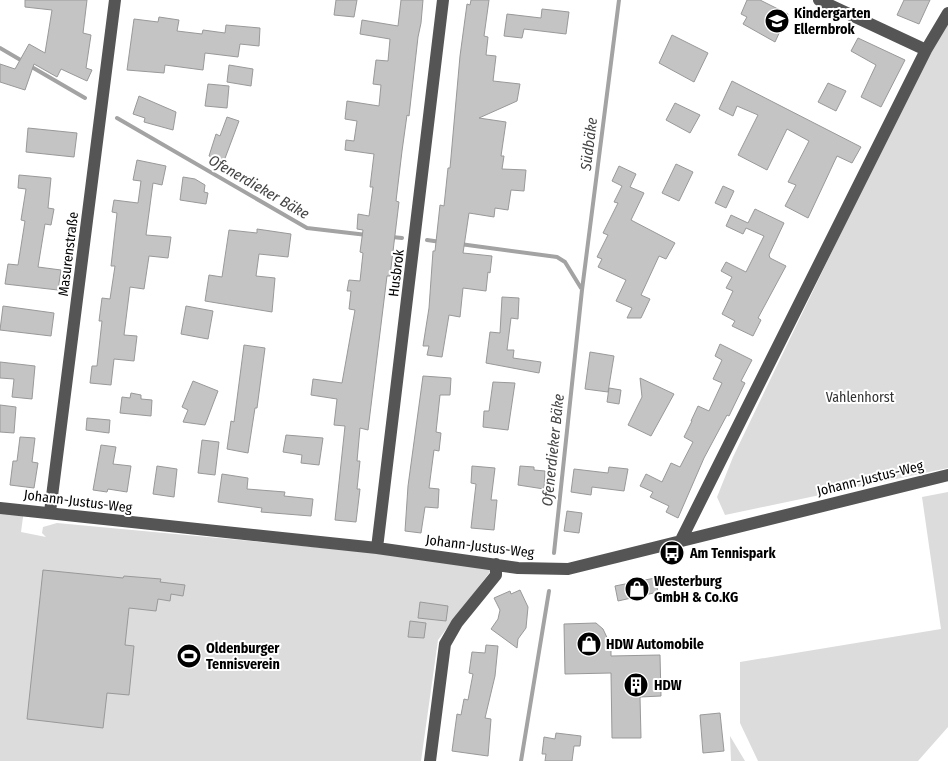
<svg xmlns="http://www.w3.org/2000/svg" width="948" height="761" font-family="'Fira Sans Condensed',sans-serif">
  <style>
    .green { fill: #dcdcdc }
    .lines { fill: none; stroke-linecap: round; stroke-linejoin: round }
    .stream { stroke: #a3a3a3; stroke-width: 4 }
    .building { fill: #c4c4c4; stroke: #999 }
    .minor { stroke: #555; stroke-width: 12 }
    .labels { text-anchor: middle; stroke-width: 4; stroke-linejoin: round; paint-order: stroke }
    .poi-label { font-size: 14px; font-weight: bold; fill: #000; stroke: #fff; text-anchor: start }
    .street-label { font-size: 14px; fill: #000; stroke: #fff }
    .park-label { font-size: 14px; fill: #333; stroke: #fff }
    .water-label { font-size: 15px; font-style: italic; fill: #444; stroke: #fff }
  </style>
  <rect width="100%" height="100%" fill="#fff"/>
  <path class="green" d="M948 21V468L725 515 717 497 733 457 930 48Z
    M948 492V727L918 761H758L740 723V662L941 629 922 497Z
    M0 508 24 510 21 532 46 537 42 533 43 527 57 523 496 564 438 640 421 761H0Z
    M730 736 745 761H731Z"/>
  <g class="lines">
    <path class="stream" d="M0 48 24 62
      M30 66 85 98
      M117 118 307 228 367 235
      M392 237 402 238
      M427 240 441 242
      M460 244 557 257 565 262 581 288
      M554 553 582 290 619 0
      M521 761 549 591"/>
  </g>
  <path class="building" d="M25 0H87L83 33 91 35 86 68 92 70 87 81 61 69 57 77 34 64 25 90 0 82V64L15 69 29 44 45 53 52 10 25 7Z
    M336 0H357L354 17 334 15Z
    M401 0H423L421 23 418 37 409 116 407 115 402 151 396 201 399 202 390 276H387L368 430 360 428 357 461H360L357 489H360L356 522 335 520 345 426 334 425 337 399 311 395 313 379 342 383 355 310 349 309 351 291H347L349 280 360 281 363 253 360 252 363 230 357 229 358 214 369 216 373 187H370L374 154 345 150 346 140 354 141 357 121 345 119 347 101 379 106 381 85 373 84 376 60 388 61 390 39 360 34 362 20 398 26Z
    M471 0H489L484 36 488 37 486 55 496 56 493 81 520 84 517 101 479 118 506 122 501 156H504L502 169 526 170 524 191 511 190 508 210 495 208 494 217 469 213 463 253 492 256 490 273 488 272 486 291 463 288 460 317 449 315 442 357 427 355 429 346H423L429 308 433 251H435L440 205 444 206 448 168H450L460 56 467 4 470 5Z
    M747 0H760L788 14 775 42 743 24 747 17 741 14Z
    M904 0H930L919 24 897 15Z
    M542 9 569 12 566 34 524 29 522 38 504 36 507 14 541 18Z
    M159 17 179 20 177 31 202 34 203 30 225 33 226 25 260 28 259 46 240 44 238 57 205 53 203 70 165 65 164 73 127 70 134 19 158 22Z
    M672 35 708 53 694 82 659 63Z
    M858 38 905 60 881 107 861 97 876 65 851 51Z
    M229 65 253 69 251 86 227 82Z
    M732 81 861 147 852 163 837 156 808 218 785 206 796 185 788 182 809 141 787 129 767 170 738 155 758 115 737 106 733 116 719 109Z
    M828 83 846 91 836 111 818 102Z
    M208 84 229 86 227 108 205 106Z
    M139 96 176 112 173 130 144 122 145 118 133 114Z
    M675 103 700 115 690 133 666 120Z
    M227 117 239 121 224 161 209 156 216 134 220 136Z
    M28 128 77 133 74 157 26 152Z
    M137 160 166 166 162 185 153 183 146 235 171 237 168 258 149 256 144 289 130 287 124 335 137 336 134 361 114 359 111 385 90 383 92 366H97L102 321H99L102 298 110 299 115 266H111L117 213 112 212 114 200 138 203 141 181 133 180Z
    M676 164 693 172 679 201 662 193Z
    M619 166 636 174 630 187 644 193 631 220 675 243 666 259 659 256 641 295 650 299 641 318H627L632 308 616 301 626 280 598 267 602 259 597 257 608 235 603 233 618 203 614 202 622 186 612 181Z
    M19 175 51 178 48 208 54 209 51 225 45 224 38 267 61 270 58 290 5 284 8 264 18 265 25 221 21 220 26 189 18 188Z
    M183 177 195 179 205 185 204 192 208 193 206 204 180 200Z
    M723 186 734 191 726 208 715 203Z
    M755 209 784 223 769 255 770 258 786 266 758 318 761 320 753 336 732 326 735 321 722 314 733 291 726 288 732 277 721 271 726 262 746 272 764 236 746 228 743 234 726 226 731 215 748 223Z
    M257 229 291 234 288 257 259 254 256 276 275 278 272 312 205 301 209 275 222 277 229 230 257 233Z
    M502 297 519 298 518 319 511 318 507 350H514L513 358 541 362 539 373 486 363 490 332 500 333Z
    M3 306 54 313 51 336 0 330Z
    M186 306 213 311 208 339 181 334Z
    M720 344 752 360 741 381 745 383 729 416 727 415 704 458 678 518 666 512 669 506 650 497 653 492 640 486 646 474 662 482 671 463 680 467 693 442 684 437 692 421H691L698 406 709 411 722 383 713 379 722 360 715 356Z
    M244 345 265 348 257 408H255L248 453 227 449 231 421 234 422Z
    M590 352 614 356 608 392 585 389Z
    M0 362 35 366 32 399 12 397 14 379 0 378Z
    M423 376 451 378 450 395H440L436 432 441 433 439 451 434 450 429 488 439 489 438 508 425 507 421 533 405 531 408 486Z
    M640 378 674 394 651 436 628 425 642 397Z
    M193 381 218 391 205 425 183 422 188 410 182 407Z
    M493 382 515 383 508 430 483 427 484 411H489Z
    M609 388 621 390 619 404 607 402Z
    M131 393 141 395V399L152 400 151 416 120 413 122 397 130 398Z
    M0 405 16 407 14 433 0 432Z
    M87 418 110 420 109 433 86 430Z
    M286 435 323 438 319 465 301 463 302 455 283 452Z
    M20 437 35 438 32 462 38 463 34 488 10 485 13 461H17Z
    M202 440 219 442 215 475 198 473Z
    M101 445 116 447 113 464 131 466 127 492 108 489 107 492 93 490Z
    M157 466 177 469 174 497 153 494Z
    M472 466 495 468 491 500H497L494 530 471 528 476 484 471 483Z
    M520 466 534 467V470L545 471 544 489 518 485Z
    M609 467 628 469 624 491 592 487 591 495 571 492 574 469 608 473Z
    M222 474 248 478 247 489 285 492 284 496 313 499 311 516 261 512 262 508 218 502Z
    M567 511 582 513 579 533 564 531Z
    M43 570 123 578 124 576 161 579 160 582 185 585 183 596 171 594 170 601 158 599 156 611 129 608 125 645 134 646 129 695 107 693 103 728 27 719Z
    M655 578 658 592 618 601 615 586Z
    M520 590 528 607 526 628 518 639 517 648 491 629 498 619 500 610 494 598 510 591 511 594Z
    M420 602 448 606 446 621 418 618Z
    M410 621 426 623 424 638 408 637Z
    M596 623 603 629 611 646V656L660 655 661 696 640 697 641 738H612L611 673 565 674 564 624Z
    M486 645 498 646 495 676 485 718 491 719 488 756 452 751 457 714 461 715 464 699 468 700 473 674 469 673 472 652 485 653Z
    M720 713 724 751 703 753 700 715Z
    M556 733 581 736 580 746H574L572 761H545L546 754H542L544 737 555 739Z"/>
  <g class="lines">
    <path class="minor" d="M819 0 926 50
      M0 508 377 548 518 568 568 569 948 475
      M50 512 115 0
      M681 540 926 50 948 13
      M377 548 443 0
      M430 761 445 644 457 623 496 575V564"/>
  </g>
  <defs>
    <symbol id="school-disc" viewBox="-11 -11 22 22"><circle r="9.5" fill="#000" stroke="#fff"/><path d="M0-5L7-2L0 1L-7-2ZM-4 1L0 2.5L4 1V4Q0 6-4 4Z" fill="#fff"/></symbol>
    <symbol id="bus-disc" viewBox="-11 -11 22 22"><circle r="9.5" fill="#000" stroke="#fff"/><path d="M-5-6H5V4H4V6H2V4H-2V6H-4V4H-5ZM-3.5-4V0h7V-4ZM-3.5 1.2v1.5H-2V1.2ZM2 1.2v1.5H3.5V1.2Z" fill="#fff"/></symbol>
    <symbol id="shop-disc" viewBox="-11 -11 22 22"><circle r="9.5" fill="#000" stroke="#fff"/><path d="M-5-2.5h2.3a2.7 3.5 0 0 1 5.4 0H5L5.5 6h-11ZM-1.5-2.5h3a1.5 2.3 0 0 0-3 0Z" fill="#fff"/></symbol>
    <symbol id="stadium-disc" viewBox="-11 -11 22 22"><circle r="9.5" fill="#000" stroke="#fff"/><path d="M0-5a6.5 5 0 1 0 0 10a6.5 5 0 1 0 0-10ZM-3.5-1.8h7v3.6h-7Z" fill="#fff"/></symbol>
    <symbol id="building-disc" viewBox="-11 -11 22 22"><circle r="9.5" fill="#000" stroke="#fff"/><path d="M-4-6H4V6H1V3H-1V6H-4ZM-2.5-4.3h1.7v1.8h-1.7ZM.8-4.3h1.7v1.8H.8ZM-2.5-1h1.7V.8h-1.7ZM.8-1h1.7V.8H.8Z" fill="#fff"/></symbol>
  </defs>
  <g fill-rule="evenodd">
    <use href="#school-disc" x="763" y="7" width="28" height="28"/>
    <use href="#bus-disc" x="658" y="539" width="28" height="28"/>
    <use href="#shop-disc" x="623" y="575" width="28" height="28"/>
    <use href="#shop-disc" x="575" y="630" width="28" height="28"/>
    <use href="#stadium-disc" x="175" y="642" width="28" height="28"/>
    <use href="#building-disc" x="622" y="671" width="28" height="28"/>
  </g>
  <g class="labels">
    <g class="poi-label">
      <text x="794" y="18">Kindergarten<tspan x="794" dy="16">Ellernbrok</tspan></text>
      <text x="690" y="558">Am Tennispark</text>
      <text x="654" y="586">Westerburg<tspan x="654" dy="16">GmbH &amp; Co.KG</tspan></text>
      <text x="606" y="649">HDW Automobile</text>
      <text x="206" y="653">Oldenburger<tspan x="206" dy="16">Tennisverein</tspan></text>
      <text x="654" y="690">HDW</text>
    </g>
    <g class="street-label">
      <text transform="translate(68 254) rotate(-83)" y="5">Masurenstraße</text>
      <text transform="translate(396 273) rotate(-83)" y="5">Husbrok</text>
      <text transform="translate(870 478) rotate(-14)" y="5">Johann-Justus-Weg</text>
      <text transform="translate(78 501) rotate(7)" y="5">Johann-Justus-Weg</text>
      <text transform="translate(480 546) rotate(7)" y="5">Johann-Justus-Weg</text>
    </g>
    <g class="park-label">
      <text x="860" y="402">Vahlenhorst</text>
    </g>
    <g class="water-label">
      <text transform="translate(589 144) rotate(-83)" y="5">Südbäke</text>
      <text transform="translate(259 187) rotate(30)" y="5">Ofenerdieker Bäke</text>
      <text transform="translate(553 450) rotate(-84)" y="5">Ofenerdieker Bäke</text>
    </g>
  </g>
</svg>
